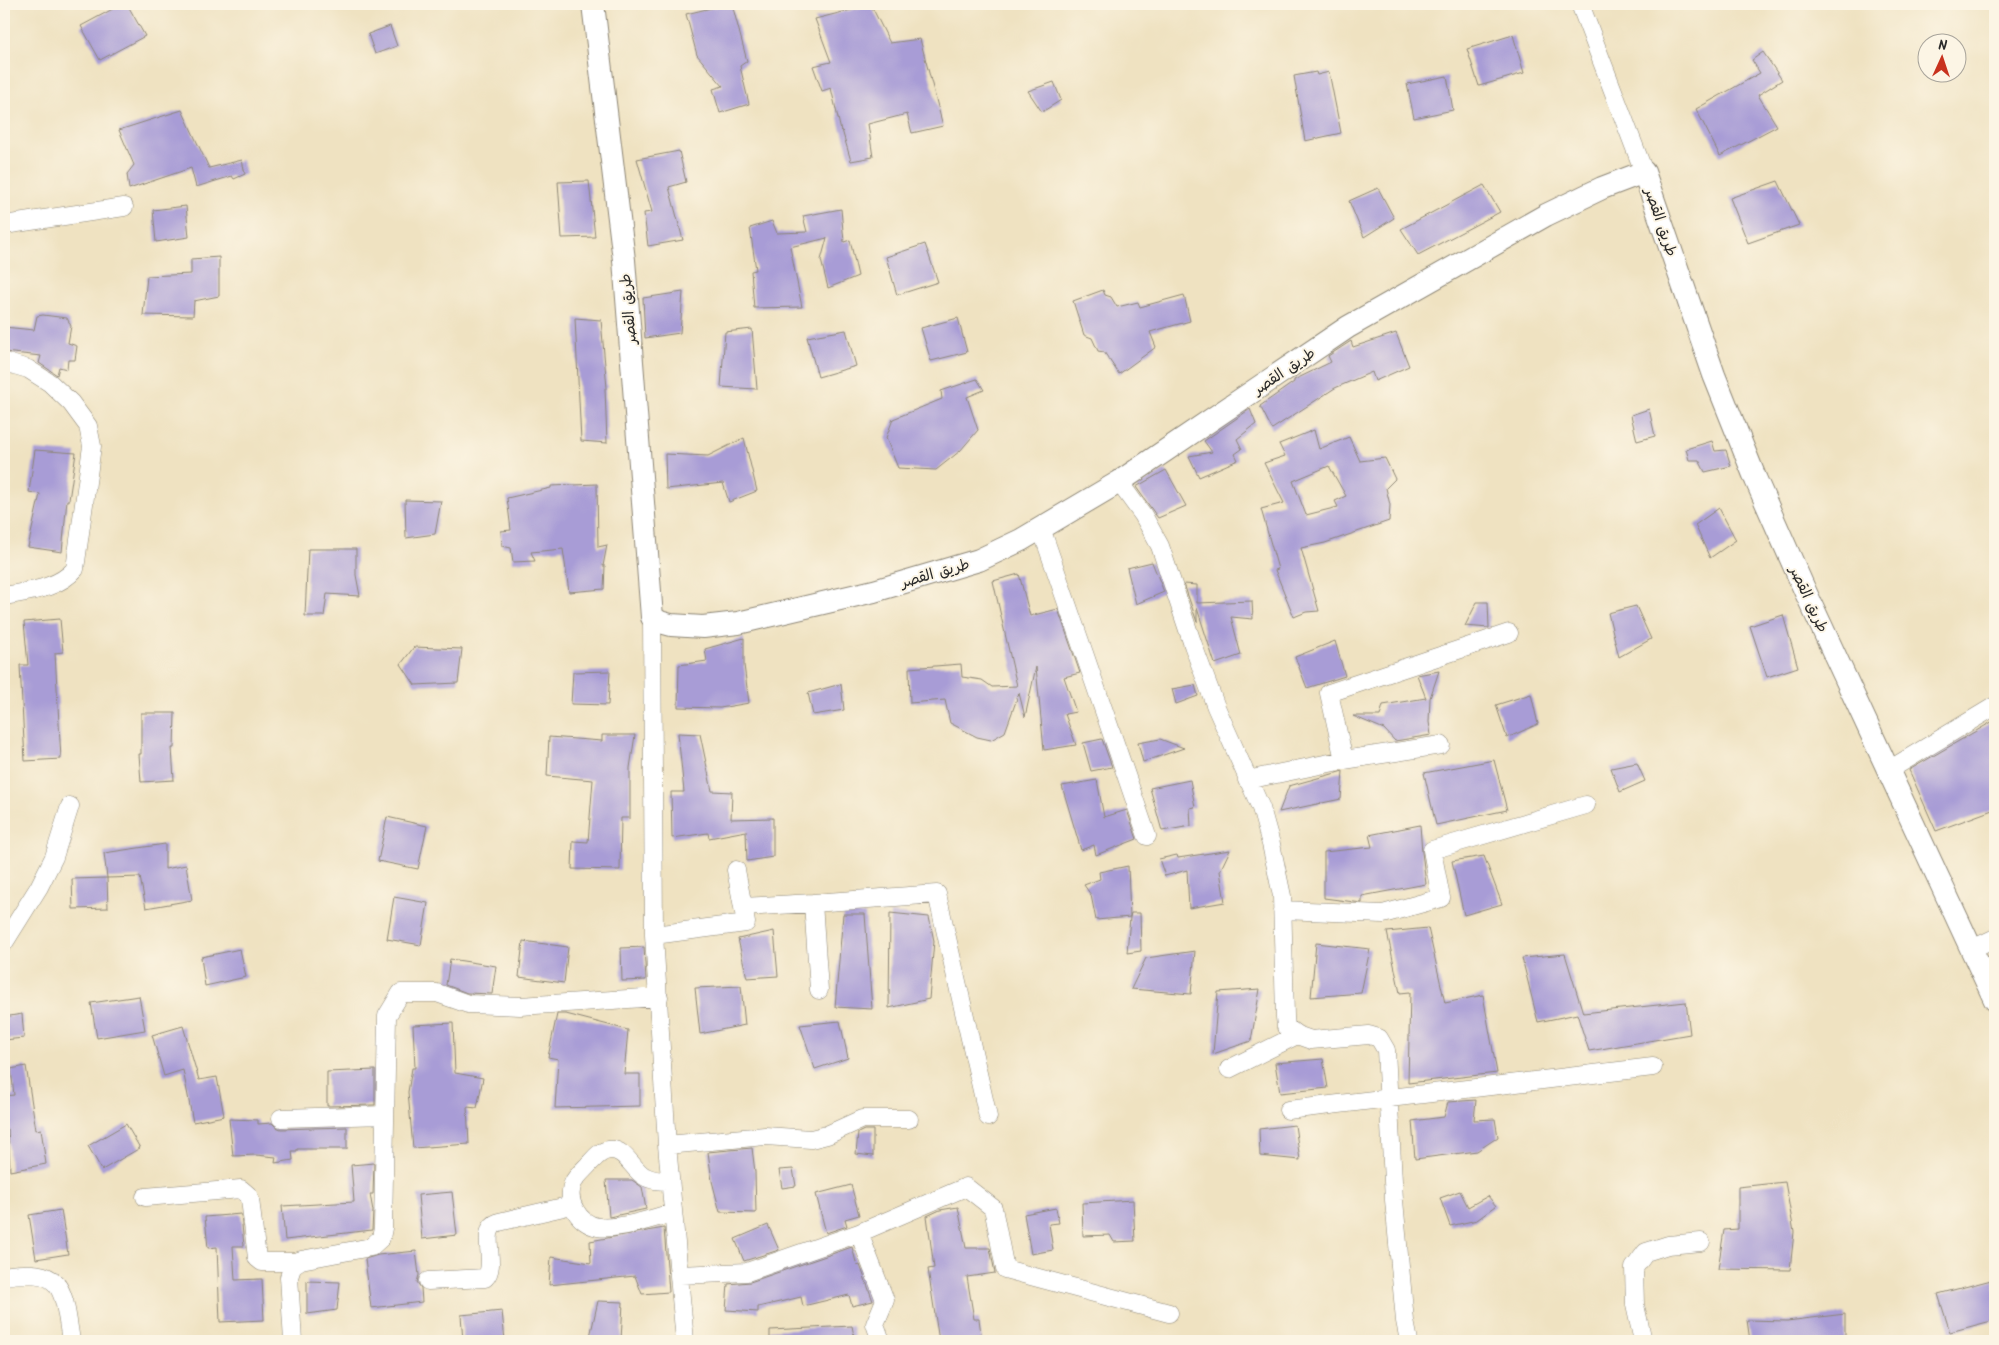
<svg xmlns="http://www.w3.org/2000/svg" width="1999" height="1345" font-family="Kalam,'Playpen Sans Arabic',sans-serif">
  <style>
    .building { fill: #a89cd6; fill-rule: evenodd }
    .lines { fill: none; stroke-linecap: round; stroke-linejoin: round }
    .minor-casing { stroke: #8d8676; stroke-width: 19 }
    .tertiary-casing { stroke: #8d8676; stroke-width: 24 }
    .minor { stroke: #fff; stroke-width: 18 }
    .tertiary { stroke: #fff; stroke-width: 22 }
    .labels { text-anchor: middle; stroke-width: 4; stroke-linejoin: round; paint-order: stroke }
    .street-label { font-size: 15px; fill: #2b2b2b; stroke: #fcf5e5 }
  </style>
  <rect width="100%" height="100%" fill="#fcf5e5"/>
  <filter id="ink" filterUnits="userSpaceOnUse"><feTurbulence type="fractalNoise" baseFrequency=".02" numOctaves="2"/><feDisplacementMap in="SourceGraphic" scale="10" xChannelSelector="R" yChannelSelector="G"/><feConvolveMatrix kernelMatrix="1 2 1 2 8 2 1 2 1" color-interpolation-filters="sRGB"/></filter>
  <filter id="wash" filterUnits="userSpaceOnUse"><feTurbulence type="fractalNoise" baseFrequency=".0096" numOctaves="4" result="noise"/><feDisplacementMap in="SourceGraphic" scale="20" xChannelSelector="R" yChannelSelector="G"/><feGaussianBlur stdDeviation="1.12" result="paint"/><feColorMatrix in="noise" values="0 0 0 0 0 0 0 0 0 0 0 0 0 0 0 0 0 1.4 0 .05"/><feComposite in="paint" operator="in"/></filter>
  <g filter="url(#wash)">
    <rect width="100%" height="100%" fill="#efe2c1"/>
    <g id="blocks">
      <path class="building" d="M122 4H127L145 36 100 60 81 26Z
        M728 4H732L747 61 740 66 749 104 720 113 713 89 723 86 697 55 686 14Z
        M871 5 890 43 920 39 943 126 912 133 907 114 868 124 873 157 851 161 842 130 841 131 831 88 822 91 813 66 831 62 815 19Z
        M390 26 397 46 375 54 368 34Z
        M1513 35 1524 73 1479 86 1467 49Z
        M1763 52 1782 80 1758 95 1777 126 1720 156 1696 109 1760 73 1752 60Z
        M1316 72 1317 75 1329 72 1341 133 1305 141 1294 76Z
        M1447 76 1453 110 1414 118 1407 84Z
        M1054 82 1061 100 1042 112 1028 91Z
        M182 110 209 168 242 160 245 174 234 179 232 176 196 187 191 168 129 189 127 174 134 165 119 130Z
        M679 151 686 182 669 187 683 240 648 246 644 213 652 212 637 159Z
        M589 181 595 237 562 238 558 182Z
        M1778 181 1799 225 1748 243 1730 198Z
        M1484 185 1500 212 1418 255 1401 229Z
        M1378 188 1394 218 1364 237 1349 201Z
        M186 206 189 237 156 242 153 210Z
        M841 209 844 242 850 240 858 276 828 288 821 260 827 238 790 247 802 307 754 308 751 271 756 270 750 228 772 221 777 233 807 232 803 216Z
        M925 244 938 282 897 295 886 257Z
        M219 257V296L194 301 193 316 143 315 147 276 191 274V259Z
        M1103 290 1105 295 1111 297 1117 307 1138 302 1140 307 1184 295 1190 321 1150 332 1156 347 1119 374 1104 352 1098 351 1092 338 1084 335 1073 301Z
        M683 292 680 333 645 338 643 298Z
        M43 315 67 318 71 326 68 343 77 346 75 360H68L67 369 59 367 57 375 39 363 41 356 4 352V327L34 330 37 316Z
        M575 318 601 320 607 388H605L607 443 581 441Z
        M958 318 967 352 931 361 921 328Z
        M752 329 757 389 721 387 725 332Z
        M846 330 856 366 818 377 807 337Z
        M1396 333 1409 366 1375 381 1372 372 1335 388 1272 429 1260 406 1294 382V380L1331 362 1328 356 1351 341 1353 347Z
        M977 379 984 390 967 397 978 430 960 451 936 470 898 468 886 438 893 419 942 399 941 391Z
        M1250 409 1256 424 1237 439 1242 449 1235 454 1238 460 1199 477 1189 456 1212 452 1204 441Z
        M1649 409 1655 436 1637 441 1631 415Z
        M1314 430 1319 449 1349 437 1360 461 1385 458 1395 479 1386 488 1390 505 1389 521 1325 543 1301 548 1319 611 1306 612 1294 617 1275 570 1278 569 1261 509 1284 503 1264 463 1285 456 1279 444ZM1329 466 1346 496 1335 501 1338 507 1306 515 1293 481Z
        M744 438 757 491 729 502 723 483 666 489 665 454 708 456Z
        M1712 441 1715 451 1726 450 1731 466 1705 472 1699 460H1689L1686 449Z
        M35 450 76 453 69 500H67L62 552 28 547 40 494 29 492Z
        M1166 470 1186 506 1158 518 1136 487Z
        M597 484 598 547 607 545 603 566H605L604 589 569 592 563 549 531 552 535 561 513 562 511 548 502 546 501 531 511 530 507 498 551 488V486Z
        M405 500 441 501 435 534 406 538Z
        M1719 508 1736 540 1710 558 1695 525Z
        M308 549H356V575L360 596 327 594 324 616H305Z
        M1152 562 1164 592 1136 604 1127 568Z
        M1019 574 1030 616 1058 609 1080 673 1064 677 1076 712 1065 714 1076 745 1044 750 1036 667 1025 717 1019 693 1005 732 991 740 977 737 950 723 945 700 910 703 909 668 961 664 962 677 982 680 992 687 1017 686 993 581Z
        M1184 584 1197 585V603L1252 601 1253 619 1231 617 1241 655 1215 664 1197 608V622Z
        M1477 602H1488L1489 628 1465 626Z
        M1636 606 1651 639 1619 657 1608 613Z
        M1783 615 1798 667 1767 677 1750 626Z
        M60 619 63 652 55 653 61 759 25 761 20 665H28L24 622Z
        M744 638V665L749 703 720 708 678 707 679 665 707 661 705 649Z
        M1335 641 1345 676 1307 688 1295 657Z
        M414 647 462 649 458 683 415 685 401 664Z
        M610 671 608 705 571 704 573 672Z
        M1439 671 1430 698 1429 722 1431 735 1395 741 1384 729 1353 716H1380L1383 705 1426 698 1417 675Z
        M841 684 844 710 813 715 808 693Z
        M1195 685 1198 696 1176 704 1172 689Z
        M1531 694 1538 724 1507 738 1496 705Z
        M141 713H175L174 748H172L174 780 141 782 139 754H141Z
        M1995 720V809L1936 831 1909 770Z
        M678 733 700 734 712 791 732 792 731 819 773 818V857L747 861 746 831 709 838 708 833 672 838 671 792H684Z
        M602 735H635L630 768V818H621L620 870 572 869 573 841 588 842 593 780 547 776 549 737 602 741Z
        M1102 739 1112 767 1091 771 1083 743Z
        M1160 739 1184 748 1143 762 1138 743Z
        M1494 760 1507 810 1436 825 1424 773Z
        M1637 763 1645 781 1620 792 1611 768Z
        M1343 771 1341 799 1279 812 1289 786Z
        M1097 780 1104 817 1127 810 1137 839 1096 855 1094 845 1081 850 1062 786Z
        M1190 780 1195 807 1190 808 1191 826 1162 831 1150 788Z
        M387 817 427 826 418 869 378 861Z
        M1420 825 1422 852 1426 884 1362 896V903L1324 898V852L1372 847 1369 835Z
        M165 844V869L186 865 192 900 146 908 140 877 107 878 104 853Z
        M1230 850 1220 871 1225 902 1189 908 1187 870 1165 876 1159 859 1177 855 1178 858Z
        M1484 856 1502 904 1464 915 1452 861Z
        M1128 866 1130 917 1131 913H1140L1141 951 1127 953 1130 917 1096 920 1091 895 1084 885 1100 879 1099 872Z
        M107 878 108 908 73 909 72 879Z
        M394 897 428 903 421 945 387 939Z
        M890 913 929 917 934 941 929 999 889 1008Z
        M843 914H865L872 1009 835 1007Z
        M1428 928 1445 1003 1483 995 1497 1073 1408 1083 1410 992 1400 993 1387 932Z
        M774 931 778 976 747 978 738 939Z
        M523 941 568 947 564 983 519 977Z
        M1316 943 1370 949 1361 993 1311 997Z
        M644 947 646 980 622 981 621 948Z
        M240 949 246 977 205 986 201 957Z
        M1195 951 1191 994 1131 989 1146 958Z
        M1565 954 1583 1013 1686 1002 1690 1034 1589 1051 1577 1014 1538 1022 1522 958Z
        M450 959 496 966 492 994 467 993 446 985Z
        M741 986 745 1025 700 1034 695 988Z
        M1260 989 1251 1041 1213 1054 1218 992Z
        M139 996 145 1030 97 1038 91 1003Z
        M22 1014 24 1038 4 1040V1017Z
        M557 1014H566L628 1030 624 1074H640V1106L555 1108 558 1059 548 1057Z
        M840 1021 848 1058 815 1069 800 1025Z
        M453 1023 455 1073 483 1078 477 1108 467 1107 469 1144 413 1148 408 1092 412 1068H415L413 1025Z
        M183 1026 199 1080 217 1077 224 1116 193 1122 183 1070 164 1076 152 1035Z
        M1323 1059 1328 1088 1280 1093 1275 1063Z
        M26 1066 36 1130 41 1129 46 1164 10 1171 8 1129 4 1130V1096L14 1095 11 1069Z
        M375 1070V1105L327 1106V1072Z
        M1476 1100 1474 1120 1495 1119 1498 1137 1477 1151 1415 1159 1412 1121 1444 1117 1448 1102Z
        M229 1119 258 1120V1124L272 1123 276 1127 281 1129 347 1127V1149H297V1151H292L293 1160 275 1163 276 1157 256 1155 233 1156Z
        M126 1124 140 1148 102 1170 88 1146Z
        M1295 1125 1300 1160 1260 1156 1259 1129Z
        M864 1130H873V1156L856 1154 858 1133Z
        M752 1148 755 1172 756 1213 720 1212 712 1181 708 1152Z
        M374 1163 373 1194H370L373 1211 372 1230 285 1240 282 1206 354 1202 351 1165Z
        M793 1169 796 1186 782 1188 779 1170Z
        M606 1180H632L642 1187 646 1209 609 1217Z
        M1785 1182 1794 1232 1790 1270 1718 1269 1724 1230 1738 1229V1187Z
        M851 1185 859 1215 845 1219 847 1226 826 1233 816 1194Z
        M1460 1191 1468 1207 1488 1196 1496 1206 1477 1220 1450 1226 1440 1198Z
        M452 1192 457 1235 422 1239 418 1195Z
        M1133 1200 1135 1241 1114 1242 1110 1235 1083 1236 1082 1203Z
        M958 1207 966 1248H990L995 1273 967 1277 974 1319H979L982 1341H939L928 1269 934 1268 927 1216 940 1210Z
        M1056 1208 1059 1223 1049 1224 1053 1250 1031 1254 1024 1214Z
        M61 1210 68 1254 36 1259 29 1215Z
        M241 1214 244 1246H233L235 1280 262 1279 264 1320 220 1322 217 1247 208 1248 205 1217Z
        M768 1225 779 1250 744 1261 735 1239Z
        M664 1228 669 1292 642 1294 635 1276 549 1285 551 1257 591 1263 590 1241Z
        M852 1247 857 1266 860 1265 873 1301 852 1306 849 1295 803 1306 801 1297 758 1307V1312L726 1310 728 1284 750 1282Z
        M416 1251 419 1275 417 1282 421 1288 422 1302 371 1308 365 1259 378 1255Z
        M1995 1279V1320L1950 1332 1938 1294Z
        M307 1281 340 1282 337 1310 307 1314Z
        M598 1301 623 1302 621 1341H589Z
        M502 1311 505 1341H463L461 1315Z
        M1845 1314V1341H1750L1747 1320 1787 1321Z
        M852 1326 855 1341H770V1330Z"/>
    </g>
  </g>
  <g filter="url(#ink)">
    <use href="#blocks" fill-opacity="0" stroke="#8d8676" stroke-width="1"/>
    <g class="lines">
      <defs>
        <path id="minor" d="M1580 4 1644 172
          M4 225 124 207
          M4 362 28 369 50 383 71 403 88 426 92 446 75 569C58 589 29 591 4 596
          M1119 482 1143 515 1160 546 1193 645 1216 707 1261 808 1271 844 1282 896 1285 1017 1286 1027 1297 1035 1311 1040 1369 1035 1379 1038 1386 1050 1394 1200 1405 1321 1409 1341
          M1041 528 1147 836
          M652 617 654 935 667 1145 685 1341
          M1344 760 1329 693 1509 633
          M1889 770 1995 706
          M1247 780 1344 760 1441 745
          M813 903 937 894 988 1117
          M743 907 813 903 819 990
          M1282 910 1383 914 1441 898 1432 850 1586 805
          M654 935 746 923 736 870
          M4 943 39 887 54 857 70 806
          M1972 949 1995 938
          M1229 1069 1297 1035
          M1288 1110 1653 1067
          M281 1118 385 1115
          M667 1145 765 1136 811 1139 827 1135 862 1119H909
          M670 1181C661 1181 652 1181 644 1176 632 1169 625 1148 609 1150 600 1151 596 1157 590 1163 585 1169 577 1175 573 1183 565 1201 579 1224 598 1227 620 1230 652 1218 673 1213
          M145 1197 241 1189 248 1195 250 1199 257 1258 262 1262H296
          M859 1233 966 1187 993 1208 1005 1269 1169 1313
          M680 1275 747 1272 859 1233 885 1300 875 1324 881 1341
          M4 1276C65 1266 63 1290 71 1341
          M428 1281 485 1278C499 1264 477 1229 499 1222L572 1205
          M293 1341 289 1277 293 1265 301 1260 371 1247 381 1238 383 1228 387 1016 401 993H437L468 1004 520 1006 659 997
          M1643 1341 1635 1305 1634 1268 1646 1252 1668 1245 1701 1242"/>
        <path id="tertiary" d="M593 4 624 260 652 617 660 622 671 625 703 627 738 623 874 591 979 560 1021 540 1119 482 1348 327 1546 215 1602 188 1644 172 1714 375 1756 480 1806 593 1995 1000"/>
      </defs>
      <use href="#minor" class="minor-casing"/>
      <use href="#tertiary" class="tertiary-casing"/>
      <use href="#minor" class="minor"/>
      <use href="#tertiary" class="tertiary"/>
    </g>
  </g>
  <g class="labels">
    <g class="street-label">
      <text transform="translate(1661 222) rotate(71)" y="5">طريق القصر</text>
      <text transform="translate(628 309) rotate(-95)" y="5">طريق القصر</text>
      <text transform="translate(1284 371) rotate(-34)" y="5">طريق القصر</text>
      <text transform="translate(935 573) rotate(-16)" y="5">طريق القصر</text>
      <text transform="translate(1809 599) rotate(65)" y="5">طريق القصر</text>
    </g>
  </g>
  <rect width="1999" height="1345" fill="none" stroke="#fcf5e5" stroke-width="20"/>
  <g transform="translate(1942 58) rotate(3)"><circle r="24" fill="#fcf5e5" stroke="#a8a49b"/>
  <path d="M0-4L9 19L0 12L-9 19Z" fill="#c8321e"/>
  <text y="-8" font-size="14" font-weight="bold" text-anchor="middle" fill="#2b2b2b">N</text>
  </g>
</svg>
